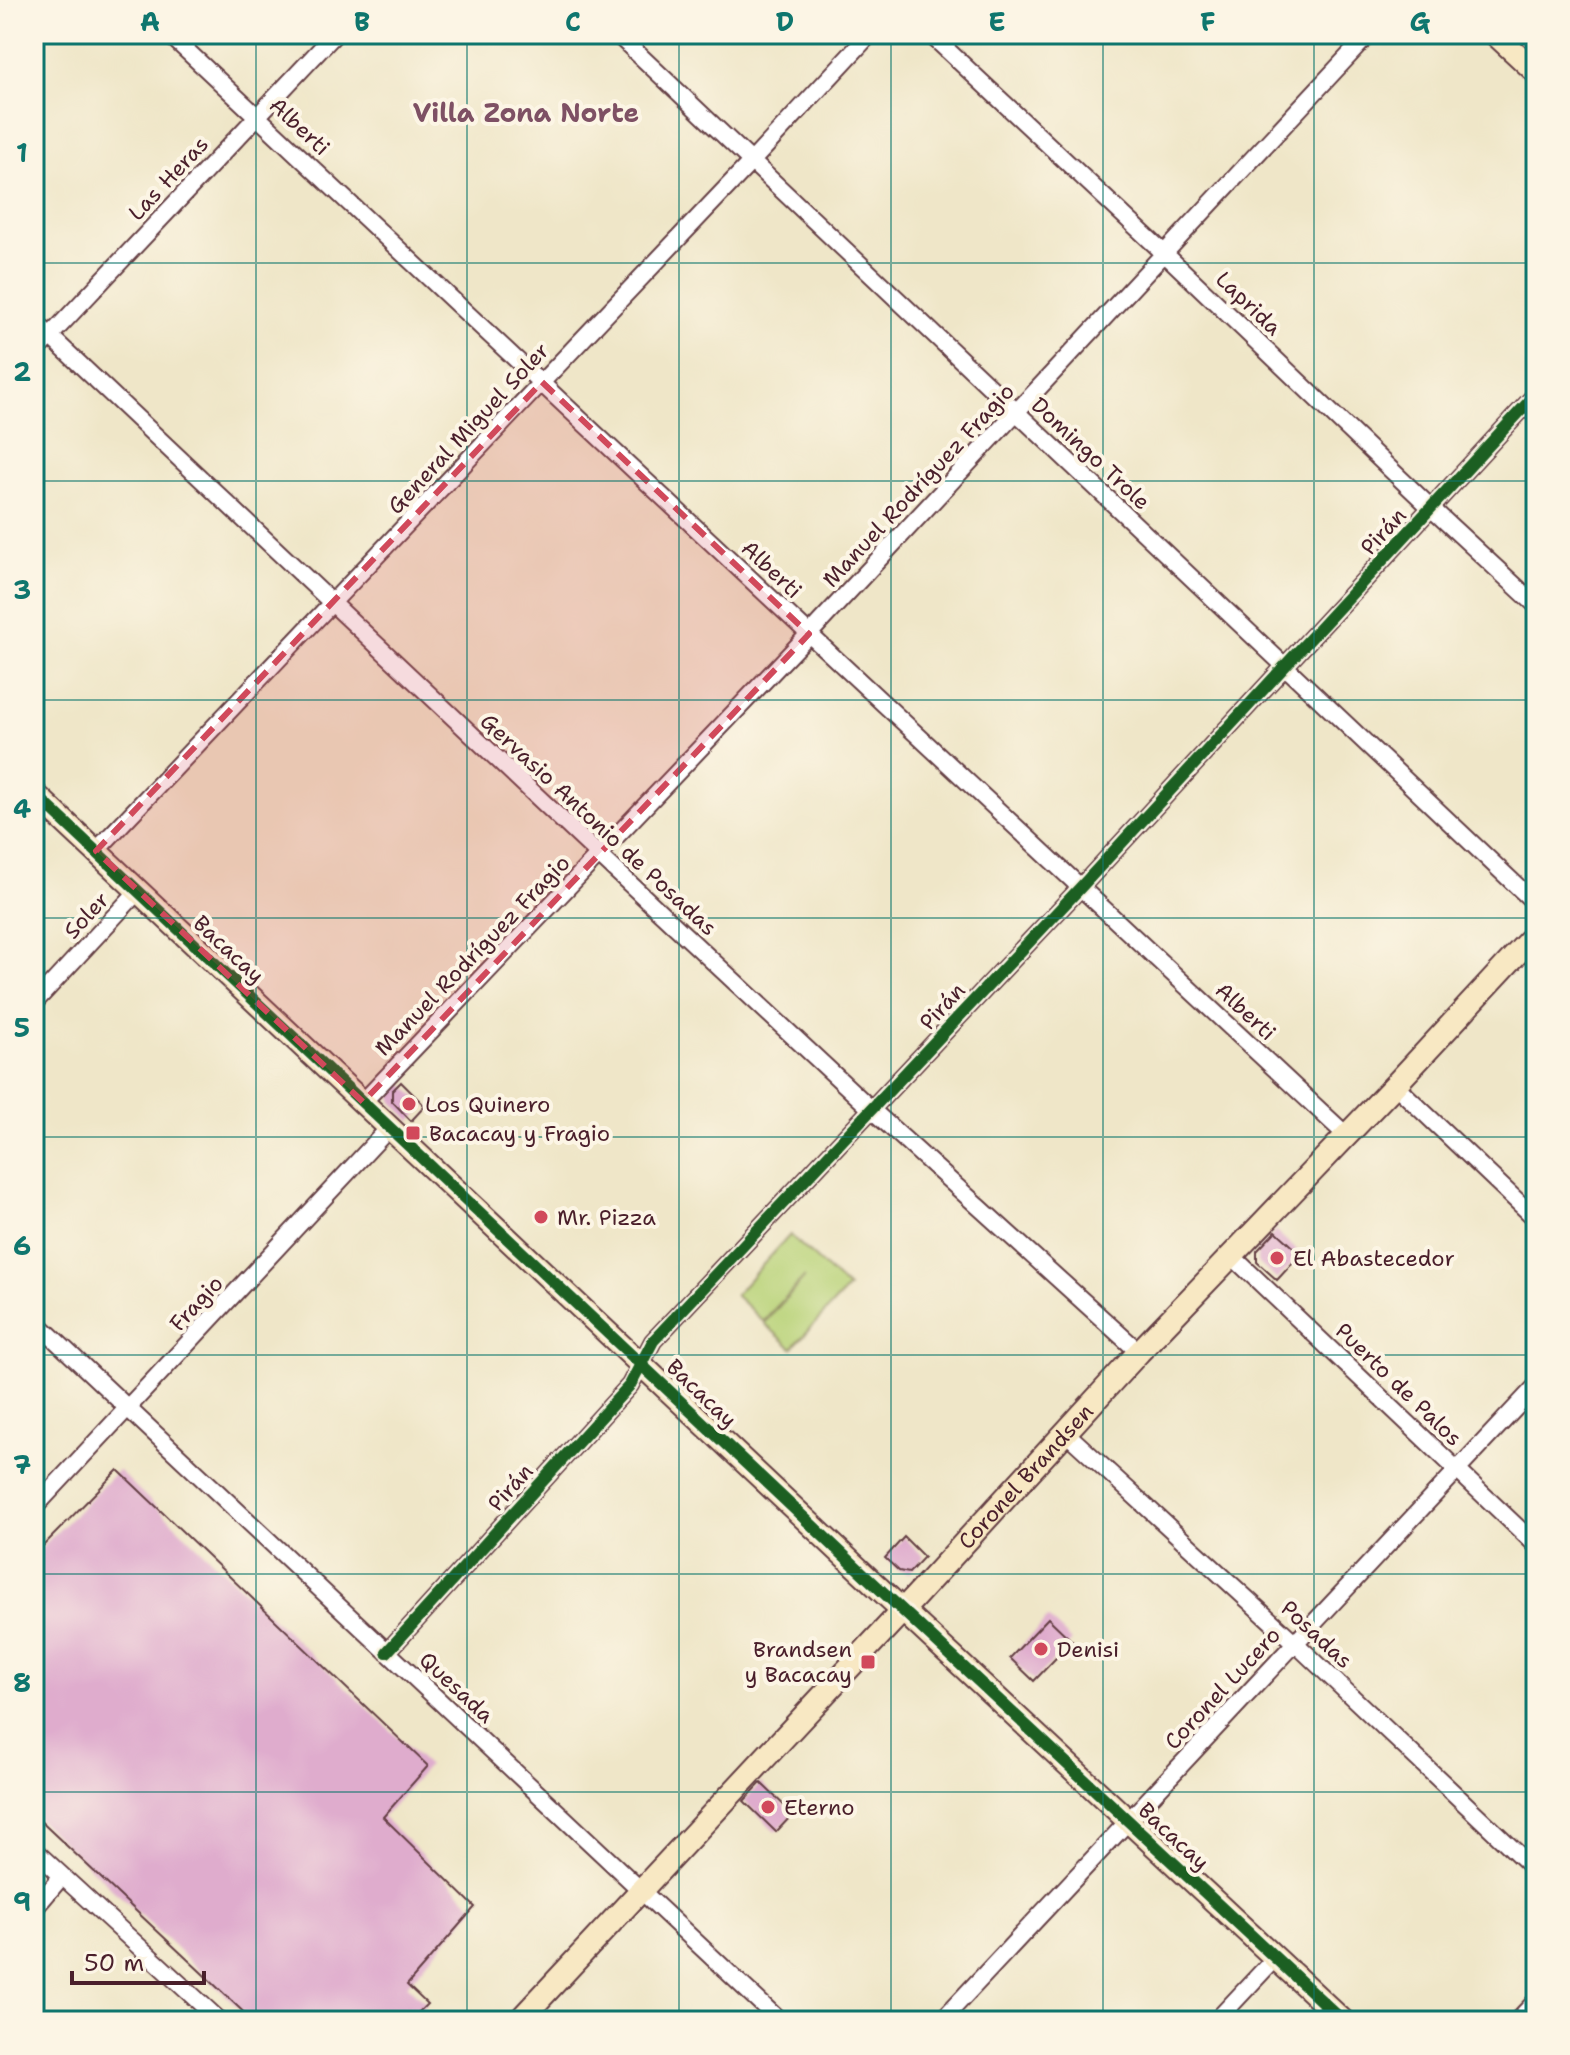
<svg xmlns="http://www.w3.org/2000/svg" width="1570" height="2055" font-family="'Shantell Sans',sans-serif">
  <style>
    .green { fill: #b9d379; stroke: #827952; stroke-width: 2 }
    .building { fill: #dfaccd }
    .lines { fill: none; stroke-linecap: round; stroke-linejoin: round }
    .street-casing { stroke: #633d43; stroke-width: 20 }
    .secondary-casing { stroke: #633d43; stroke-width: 26 }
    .street { stroke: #fff; stroke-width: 16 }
    .secondary { stroke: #f8e8c3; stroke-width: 22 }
    .cycleway-casing { stroke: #fcf5e5; stroke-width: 17 }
    .cycleway { stroke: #1b5e20; stroke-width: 12 }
    .marked { fill: #d1495b; fill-opacity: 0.2; stroke: #d1495b; stroke-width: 6; stroke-dasharray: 16 10; stroke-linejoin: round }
    .grid { fill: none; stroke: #0f766e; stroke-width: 2; stroke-opacity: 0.55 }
    .poi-dot { fill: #d1495b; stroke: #fcf5e5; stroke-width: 3 }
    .labels { text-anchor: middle; stroke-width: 8; stroke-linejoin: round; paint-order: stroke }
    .street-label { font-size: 22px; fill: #4a1f2b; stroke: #fcf5e5 }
    .poi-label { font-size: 22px; fill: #4a1f2b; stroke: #fcf5e5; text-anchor: start }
    .quarter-label { font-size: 26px; font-weight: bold; fill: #7e5064; stroke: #fcf5e5 }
    .neatline { fill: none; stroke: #0f766e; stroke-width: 3 }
    .grid-label { font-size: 26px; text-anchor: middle; font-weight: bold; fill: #0f766e }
  </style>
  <rect width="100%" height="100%" fill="#fcf5e5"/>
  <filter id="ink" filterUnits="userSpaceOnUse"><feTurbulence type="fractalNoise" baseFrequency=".0125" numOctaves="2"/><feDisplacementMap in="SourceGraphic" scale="16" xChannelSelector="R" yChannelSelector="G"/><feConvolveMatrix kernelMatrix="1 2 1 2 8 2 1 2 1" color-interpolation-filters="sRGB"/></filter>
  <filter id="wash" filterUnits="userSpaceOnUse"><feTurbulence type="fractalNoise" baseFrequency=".006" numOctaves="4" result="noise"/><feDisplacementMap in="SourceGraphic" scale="32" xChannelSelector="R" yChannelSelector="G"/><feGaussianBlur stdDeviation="1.8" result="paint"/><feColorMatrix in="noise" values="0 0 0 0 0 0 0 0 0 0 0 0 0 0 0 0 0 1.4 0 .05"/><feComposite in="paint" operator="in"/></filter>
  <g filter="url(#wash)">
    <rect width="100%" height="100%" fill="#efe6c8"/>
    <path class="green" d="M790 1235 848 1288 792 1348 764 1323 805 1277 763 1321 735 1295Z"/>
    <g id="blocks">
      <path class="building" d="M401 1082 425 1106 411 1121 392 1101V1091Z
        M1276 1231 1301 1254 1277 1280 1257 1262V1251Z
        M118 1470 428 1766 383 1817 475 1907 407 1985 427 2004 410 2021H253L34 1815V1555Z
        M904 1537 924 1557 909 1573 899 1571 885 1558Z
        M1048 1618 1072 1641 1034 1681 1010 1658Z
        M761 1783 793 1814 776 1832 744 1801Z"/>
    </g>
  </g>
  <g filter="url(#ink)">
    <use href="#blocks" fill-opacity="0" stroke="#633d43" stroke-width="2"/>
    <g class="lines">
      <defs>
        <path id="street" d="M169 34 809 634 1346 1135
          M617 34 1536 904
          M930 34 1165 254 1431 508 1536 605
          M34 321 598 854 872 1110 1139 1352
          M34 353 335 34
          M96 851 751 162 870 34
          M34 1003 138 891
          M1395 1085 1536 1219
          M363 1102 809 634 1369 34
          M1231 1255 1536 1545
          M34 1320 780 2021
          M1066 1433 1295 1643 1536 1871
          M34 1508 390 1127
          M387 1652 630 1385 653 1341 1080 888 1536 394
          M34 1850 220 2021
          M34 1909 62 1876
          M34 2018 44 2021
          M941 2021 1536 1386
          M1216 2021 1275 1958
          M1517 2021 1536 2001"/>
        <g id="secondary">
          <path d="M1495 34 1536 72"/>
          <path d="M34 793 869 1579 1343 2021"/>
          <path id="s1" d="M519 2021 903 1610 1139 1352 1395 1085 1536 933"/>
        </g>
      </defs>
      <use href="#street" class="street-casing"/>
      <use href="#secondary" class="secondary-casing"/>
      <use href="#street" class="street"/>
      <use href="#secondary" class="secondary"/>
      <defs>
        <path id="cycleway" d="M34 793 869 1579 1343 2021
          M387 1652 630 1385 653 1341 1080 888 1536 394"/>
      </defs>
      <use href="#cycleway" class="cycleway-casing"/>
      <use href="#cycleway" class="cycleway"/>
    </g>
  </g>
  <path class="marked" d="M542 382 809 634 363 1102 96 851Z"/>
  <path class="grid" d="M256 34V2021M467 34V2021M679 34V2021M891 34V2021M1103 34V2021M1314 34V2021M34 263H1536M34 481H1536M34 700H1536M34 918H1536M34 1137H1536M34 1355H1536M34 1574H1536M34 1792H1536"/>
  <g class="poi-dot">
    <circle cx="409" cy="1104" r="8"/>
    <rect x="405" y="1125" width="16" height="16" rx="4"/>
    <circle cx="541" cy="1217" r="8"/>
    <circle cx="1277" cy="1258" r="8"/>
    <circle cx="1041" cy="1649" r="8"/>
    <rect x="860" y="1654" width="16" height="16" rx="4"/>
    <circle cx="768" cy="1807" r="8"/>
  </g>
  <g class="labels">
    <g class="street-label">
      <text transform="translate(300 126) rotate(43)" y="8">Alberti</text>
      <text transform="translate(168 178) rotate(-47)" y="8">Las Heras</text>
      <text transform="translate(1249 303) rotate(44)" y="8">Laprida</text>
      <text transform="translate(468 428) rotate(-47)" y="8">General Miguel Soler</text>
      <text transform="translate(1091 453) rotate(43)" y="8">Domingo Trole</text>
      <text transform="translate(918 485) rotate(-47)" y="8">Manuel Rodríguez Fragio</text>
      <text transform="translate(1383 531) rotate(-47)" y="8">Pirán</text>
      <text transform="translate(772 569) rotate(43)" y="8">Alberti</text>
      <text transform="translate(599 824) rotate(43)" y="8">Gervasio Antonio de Posadas</text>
      <text transform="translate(86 915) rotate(-47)" y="8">Soler</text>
      <text transform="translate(229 949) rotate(43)" y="8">Bacacay</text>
      <text transform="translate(472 955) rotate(-46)" y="8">Manuel Rodríguez Fragio</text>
      <text transform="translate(942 1006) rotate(-47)" y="8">Pirán</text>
      <text transform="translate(1246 1011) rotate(43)" y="8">Alberti</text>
      <text transform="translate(196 1303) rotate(-47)" y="8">Fragio</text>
      <text transform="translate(1399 1384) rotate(44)" y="8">Puerto de Palos</text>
      <text transform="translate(702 1393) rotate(44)" y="8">Bacacay</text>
      <text dy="8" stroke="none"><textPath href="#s1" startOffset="744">Coronel Brandsen</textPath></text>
      <text transform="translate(510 1487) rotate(-48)" y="8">Pirán</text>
      <text transform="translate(1317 1634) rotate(43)" y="8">Posadas</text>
      <text transform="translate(457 1687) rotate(43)" y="8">Quesada</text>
      <text transform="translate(1222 1688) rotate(-47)" y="8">Coronel Lucero</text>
      <text transform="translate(1174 1836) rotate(43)" y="8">Bacacay</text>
    </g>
    <g class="poi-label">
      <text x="425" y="1112">Los Quinero</text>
      <text x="429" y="1141">Bacacay y Fragio</text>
      <text x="557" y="1225">Mr. Pizza</text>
      <text x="1293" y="1266">El Abastecedor</text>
      <text x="852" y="1657" text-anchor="end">Brandsen<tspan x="852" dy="25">y Bacacay</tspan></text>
      <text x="1057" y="1657">Denisi</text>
      <text x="784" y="1815">Eterno</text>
    </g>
    <g class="quarter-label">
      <text x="526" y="122">Villa Zona Norte</text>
    </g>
  </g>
  <rect width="1570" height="2055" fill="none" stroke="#fcf5e5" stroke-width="88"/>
  <path d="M72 1971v12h132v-12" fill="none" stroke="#4a1f2b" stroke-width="4"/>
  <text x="84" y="1971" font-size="24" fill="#4a1f2b" stroke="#fcf5e5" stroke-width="6" paint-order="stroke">50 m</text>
  <rect x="44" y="44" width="1482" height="1967" class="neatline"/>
  <g class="grid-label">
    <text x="150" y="31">A</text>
    <text x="362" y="31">B</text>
    <text x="573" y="31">C</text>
    <text x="785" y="31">D</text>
    <text x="997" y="31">E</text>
    <text x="1208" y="31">F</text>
    <text x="1420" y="31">G</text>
    <text x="22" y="162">1</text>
    <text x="22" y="381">2</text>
    <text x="22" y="599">3</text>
    <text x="22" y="818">4</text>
    <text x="22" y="1037">5</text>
    <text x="22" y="1255">6</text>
    <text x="22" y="1474">7</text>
    <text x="22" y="1692">8</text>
    <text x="22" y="1911">9</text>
  </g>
</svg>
